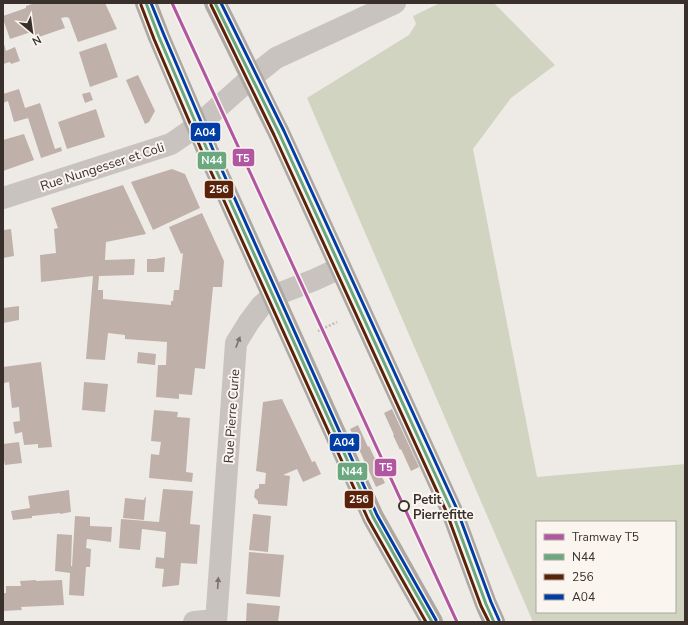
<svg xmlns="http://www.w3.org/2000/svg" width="688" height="625" font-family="'Nunito Sans',sans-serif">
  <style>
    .green { fill: #d0d4c1; fill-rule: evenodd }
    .building { fill: #c0b0aa }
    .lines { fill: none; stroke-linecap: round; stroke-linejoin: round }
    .path { stroke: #c1bbb7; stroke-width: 2.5; stroke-dasharray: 2 2; stroke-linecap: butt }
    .minor { stroke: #c8c3bf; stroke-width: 22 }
    .major { stroke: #ada8a4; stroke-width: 22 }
    .bus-1-casing { stroke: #faf5ef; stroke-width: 6 }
    .bus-2-casing { stroke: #faf5ef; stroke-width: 6 }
    .bus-3-casing { stroke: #faf5ef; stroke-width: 6 }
    .bus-1 { stroke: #6ba880; stroke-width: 3 }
    .bus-2 { stroke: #5a2209; stroke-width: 3 }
    .bus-3 { stroke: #003da5; stroke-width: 3 }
    .tram-1-casing { stroke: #faf5ef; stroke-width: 6 }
    .tram-1 { stroke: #b156a1; stroke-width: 3 }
    .oneway { fill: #79726e }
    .stop-dot { fill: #faf5ef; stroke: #39302c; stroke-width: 2 }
    .labels { text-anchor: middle; stroke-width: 4; stroke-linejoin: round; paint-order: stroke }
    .street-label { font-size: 13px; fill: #39302c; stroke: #faf5ef }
    .stop-label { font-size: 13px; font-weight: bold; fill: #39302c; stroke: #faf5ef; text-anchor: start }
    .line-badge { stroke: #faf5ef; stroke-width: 1.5 }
    .badge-label { font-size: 11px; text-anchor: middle; font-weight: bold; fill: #fff }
  </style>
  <rect width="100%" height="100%" fill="#eeebe6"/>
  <path class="green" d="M440 3H494L555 65 511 98 473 149 537 477 685 464V622H533L307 98 409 35 416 24 413 16ZM537 522H675V612H537Z"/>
  <path class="building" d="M35 3H105L117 29 78 42 69 18 66 17 61 18 65 28 36 38 34 31 10 39 3 19V16L26 8V6Z
    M3 41 6 51 15 47 20 61 11 64 10 62 3 64Z
    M106 43 118 77 90 87 79 52Z
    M138 75 155 111 149 122 145 124 126 80Z
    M19 89 25 108 40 103 55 149 61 147 62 151 41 158 28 118 14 122 8 101 3 103V94Z
    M90 92 93 100 85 103 82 94Z
    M96 109 105 137 67 149 58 122Z
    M24 134 34 160 3 171V140Z
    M172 169 185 174 200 208 153 230 131 182Z
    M123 185 146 234 106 242 105 260 135 259 134 275 99 276 98 290H103V299L171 305V301H173L174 290H179L183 253 181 254 169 227 202 213 224 261 222 287H213L205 369 195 368 192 395 179 394V399L156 397 158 365H166L167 342 125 339V335L108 333 105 360 86 359 93 276 41 282 40 255 56 253 54 229 58 228 51 208Z
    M11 229 14 256 3 258V230Z
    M165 257 164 272H147V259H155Z
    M19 306V320L3 323V308Z
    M138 352 156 354 155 365 137 363Z
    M41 362 52 447 38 448V444L24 445 22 432 15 434 13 422 20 421 19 407 12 408 9 382 4 383 3 367Z
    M84 382 108 384 105 412 82 410Z
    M282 399 312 462 315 461 321 474 303 482 297 469 283 475 290 476 287 506 258 504V501L254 497 255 490 259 488V484H265L266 473 256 471 263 402Z
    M392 409 419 467 411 471 401 449 400 450 393 435H394L384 413Z
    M154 410 178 412 177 417 190 418 186 472 193 473 192 482 149 478 151 454 159 455 161 442 151 441Z
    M358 425 368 447 369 446 376 461 375 462 385 483 376 487 350 429Z
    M19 442 22 463 5 465 3 456V444Z
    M163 489 193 491 190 524 200 525 197 564 181 563 179 585 162 587 164 569 155 568 156 557 164 558 166 532 142 529 140 550 119 548 121 519 159 522Z
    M69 490 71 512 60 514V513L32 516V518L13 520 11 511 30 508 28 496Z
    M145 497H146L144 520 123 518 125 498 144 500Z
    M253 514 271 516 268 552 249 550Z
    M75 516 90 517V526L112 527 111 542 87 539 86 548 91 549 90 567H86L84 596 69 595 70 573 55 571 57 534 72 535 71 566H72Z
    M249 552 284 555 280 597 246 594Z
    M36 580V581L62 580 64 605 21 607 22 610 3 611V593H6V586H21L20 581Z
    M247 603 280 606 278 622H246Z"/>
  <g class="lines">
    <path class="path" d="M318 331 337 322"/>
    <path class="minor" d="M3 198 171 144 197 126 251 78 276 58 395 3
      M194 622 216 620
      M216 622 236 343 249 322 261 306 273 296 314 280 340 268"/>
    <path class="major" d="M146 3 159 37 212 161 373 517 432 622
      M215 3C237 46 257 90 279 133L451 509 486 604 494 622"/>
    <defs>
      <path id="bus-1" d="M146 3 159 37 212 161 373 517 432 622
        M215 3 279 133 451 509 486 604 494 622"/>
      <path id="bus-2" d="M141 5 154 39 207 163 368 519 426 622
        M211 5 274 135 446 511 481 606 489 622"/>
      <path id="bus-3" d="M151 3 164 35 217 159 377 515 436 620
        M221 3 284 131 456 507 491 602 499 620"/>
    </defs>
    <use href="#bus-1" class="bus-1-casing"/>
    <use href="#bus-2" class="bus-2-casing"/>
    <use href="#bus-3" class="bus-3-casing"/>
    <use href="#bus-1" class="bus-1"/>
    <use href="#bus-2" class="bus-2"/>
    <use href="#bus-3" class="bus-3"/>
    <defs>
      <path id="tram-1" d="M172 3 457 622"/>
    </defs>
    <use href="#tram-1" class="tram-1-casing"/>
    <use href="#tram-1" class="tram-1"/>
  </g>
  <defs><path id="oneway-solid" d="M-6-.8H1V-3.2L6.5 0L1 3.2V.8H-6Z"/></defs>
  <g class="oneway">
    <use href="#oneway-solid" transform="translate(238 342) rotate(-69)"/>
    <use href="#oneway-solid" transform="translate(218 583) rotate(-86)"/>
  </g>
  <circle class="stop-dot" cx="404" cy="506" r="5"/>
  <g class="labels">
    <g class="street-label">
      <text transform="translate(102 166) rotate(-18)" y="5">Rue Nungesser et Coli</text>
      <text transform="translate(231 416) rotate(-86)" y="5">Rue Pierre Curie</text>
    </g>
    <g class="stop-label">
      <text x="413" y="504">Petit<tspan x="413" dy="15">Pierrefitte</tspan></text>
    </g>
  </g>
  <g class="line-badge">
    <rect x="190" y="122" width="31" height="20" rx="4" fill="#003da5"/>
    <rect x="232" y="148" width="23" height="19" rx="4" fill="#b156a1"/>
    <rect x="197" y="151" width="30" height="19" rx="4" fill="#6ba880"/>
    <rect x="204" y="180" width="30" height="19" rx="4" fill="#5a2209"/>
    <rect x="329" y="433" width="31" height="19" rx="4" fill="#003da5"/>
    <rect x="374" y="458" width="23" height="19" rx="4" fill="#b156a1"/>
    <rect x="337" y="462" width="31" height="19" rx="4" fill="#6ba880"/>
    <rect x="344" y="490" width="30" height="19" rx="4" fill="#5a2209"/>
  </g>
  <g class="badge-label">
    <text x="205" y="136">A04</text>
    <text x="243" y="162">T5</text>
    <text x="212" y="164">N44</text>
    <text x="219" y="193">256</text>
    <text x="344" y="446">A04</text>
    <text x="386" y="471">T5</text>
    <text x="352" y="475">N44</text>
    <text x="359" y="503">256</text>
  </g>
  <rect width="688" height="625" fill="none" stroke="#39302c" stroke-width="8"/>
  <rect x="536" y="521" width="140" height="92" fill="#faf5ef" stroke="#ada6a1"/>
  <rect x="544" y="534" width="20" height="6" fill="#b156a1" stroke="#ada6a1"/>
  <text x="572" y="541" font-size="12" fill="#39302c">Tramway T5</text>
  <rect x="544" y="554" width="20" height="6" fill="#6ba880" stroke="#ada6a1"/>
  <text x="572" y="561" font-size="12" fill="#39302c">N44</text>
  <rect x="544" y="574" width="20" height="6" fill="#5a2209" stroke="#ada6a1"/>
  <text x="572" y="581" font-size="12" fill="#39302c">256</text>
  <rect x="544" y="594" width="20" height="6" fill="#003da5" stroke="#ada6a1"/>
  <text x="572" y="601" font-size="12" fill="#39302c">A04</text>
  <g transform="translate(32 32) rotate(151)" stroke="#faf5ef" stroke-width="3" paint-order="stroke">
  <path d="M0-3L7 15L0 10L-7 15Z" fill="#39302c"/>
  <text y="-6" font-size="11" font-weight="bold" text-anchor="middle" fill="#39302c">N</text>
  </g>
</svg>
